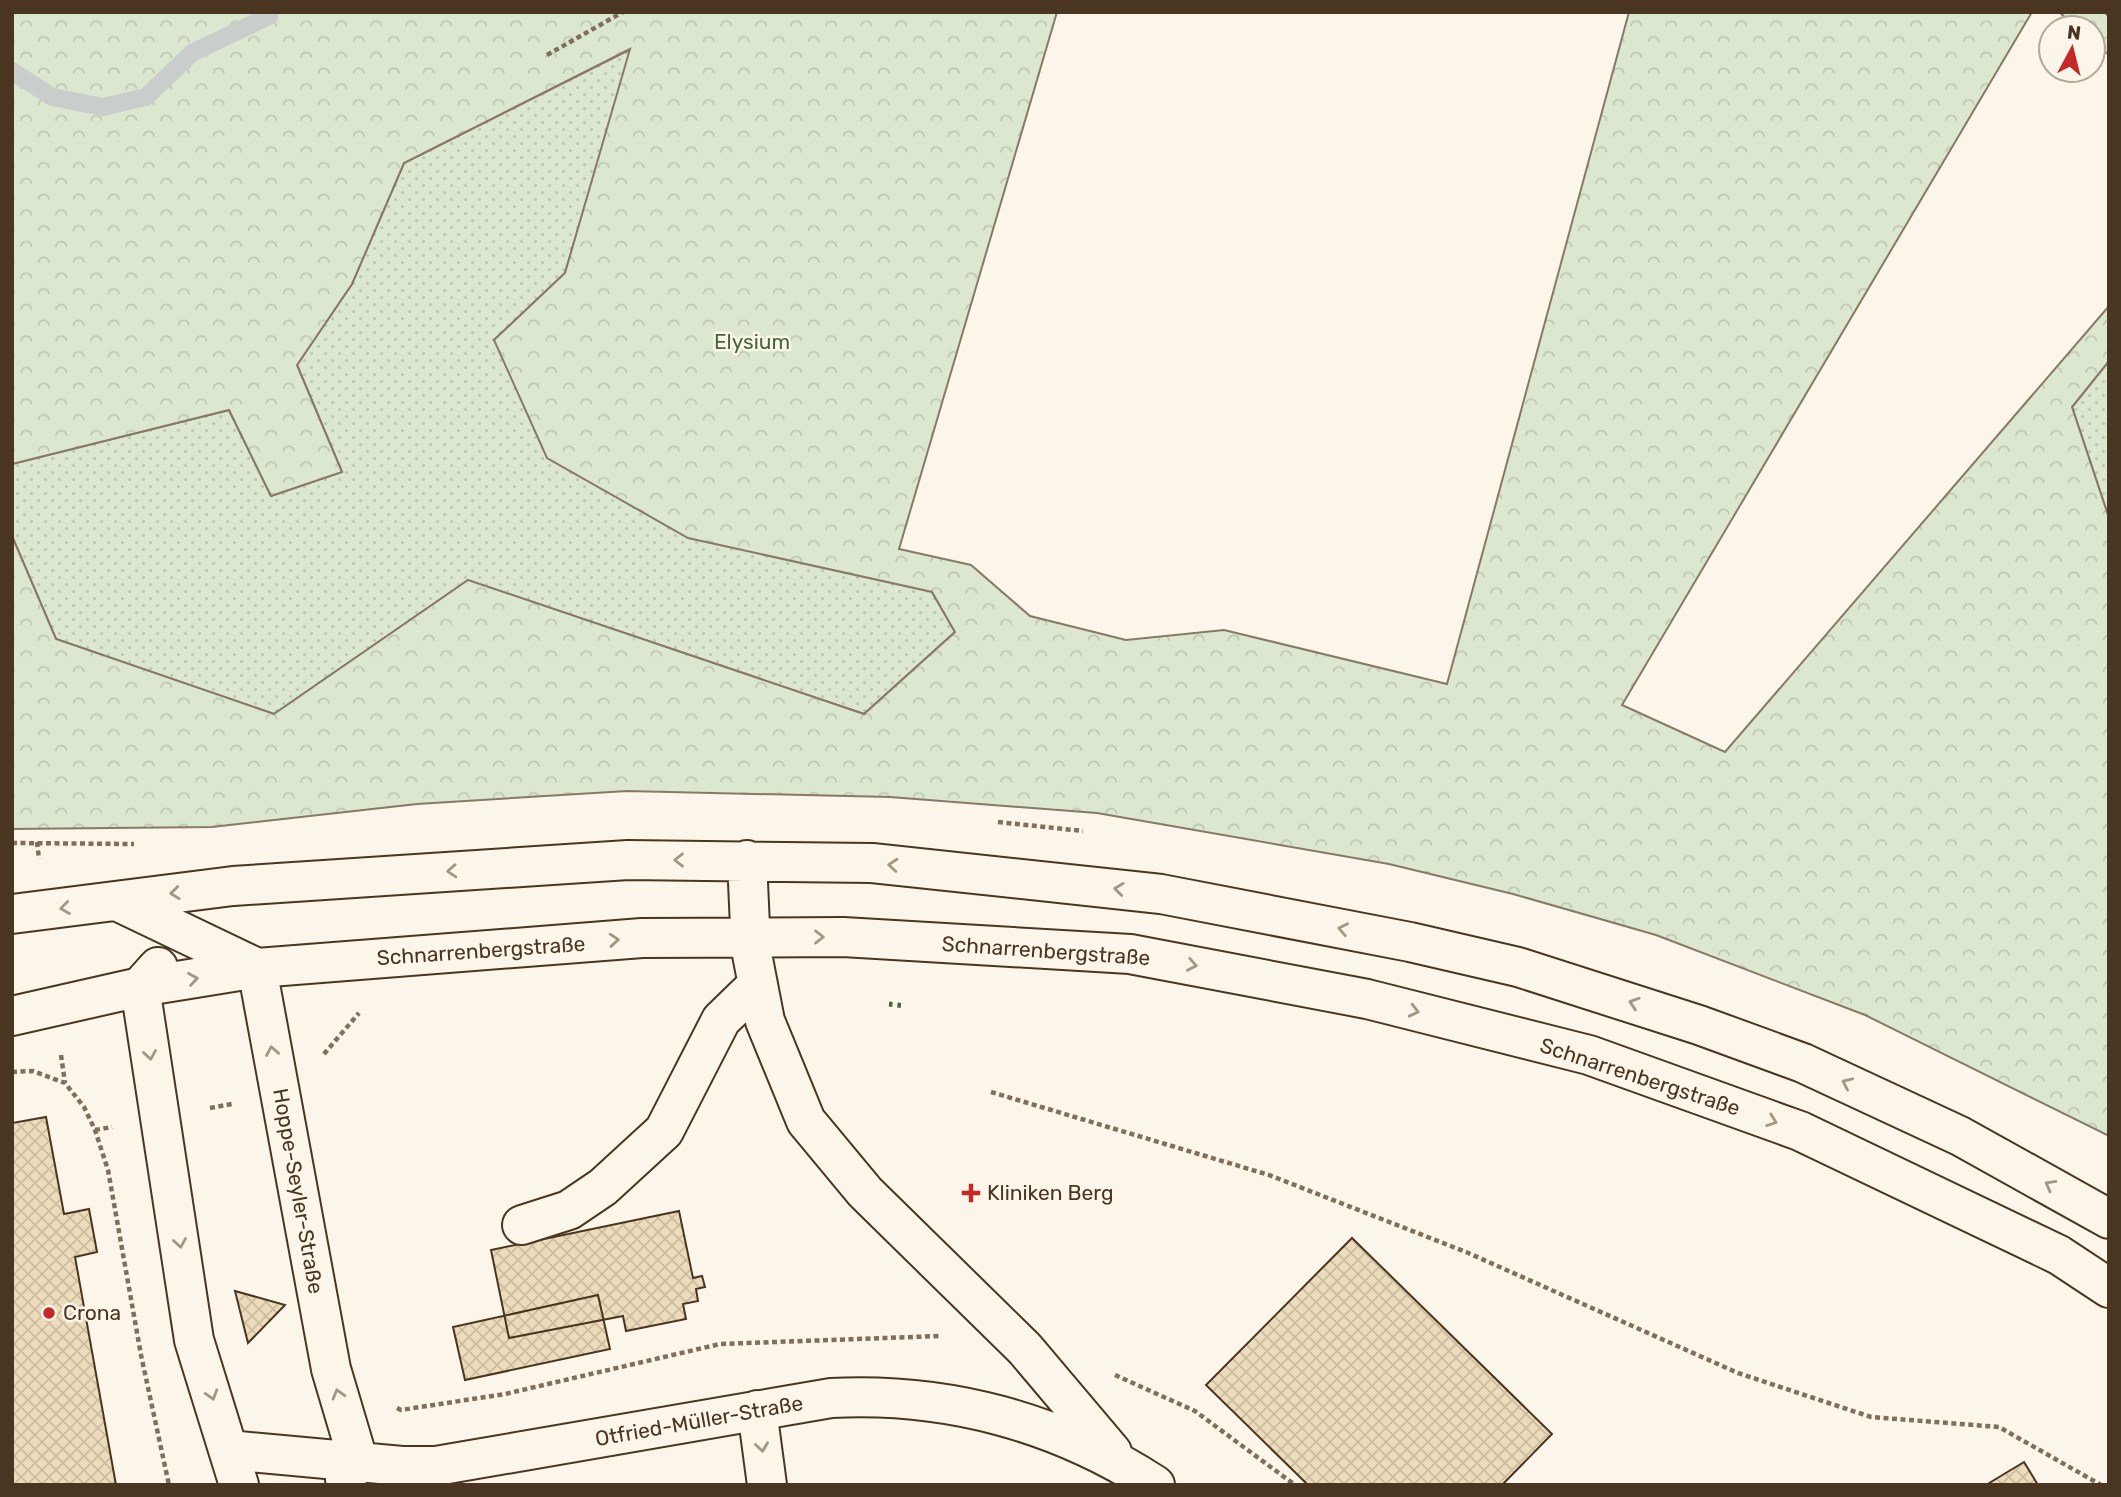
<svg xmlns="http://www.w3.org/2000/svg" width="2121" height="1497" font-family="Rubik,sans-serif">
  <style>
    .grass { fill: url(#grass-dots); stroke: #887966; stroke-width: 2 }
    .forest { fill: url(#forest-crowns); stroke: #887966; stroke-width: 2 }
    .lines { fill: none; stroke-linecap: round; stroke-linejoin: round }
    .stream { stroke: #c9cecd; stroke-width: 18 }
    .building { fill: url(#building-cross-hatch); stroke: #4a3520; stroke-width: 2 }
    .minor-casing { stroke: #4a3520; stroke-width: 42 }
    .path { stroke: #7f6f5c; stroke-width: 4.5; stroke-dasharray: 5 3.5; stroke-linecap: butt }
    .minor { stroke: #fbf6e9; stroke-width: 38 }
    .hedge { stroke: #436837; stroke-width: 5; stroke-dasharray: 3.5 5; stroke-linecap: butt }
    .oneway { stroke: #a29684 }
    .poi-dot { fill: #c62828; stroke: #fbf6e9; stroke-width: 2.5 }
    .labels { text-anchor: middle; stroke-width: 5; stroke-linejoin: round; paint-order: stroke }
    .park-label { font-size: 21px; fill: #436837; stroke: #fbf6e9 }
    .street-label { font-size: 21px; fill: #4a3520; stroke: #fbf6e9 }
    .poi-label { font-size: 21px; fill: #4a3520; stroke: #fbf6e9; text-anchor: start }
  </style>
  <defs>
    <pattern id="grass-dots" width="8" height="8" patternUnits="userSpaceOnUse" patternTransform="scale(1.75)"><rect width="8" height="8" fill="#dce7d0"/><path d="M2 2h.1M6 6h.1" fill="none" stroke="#bec7b2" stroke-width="1.8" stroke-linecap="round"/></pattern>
    <pattern id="forest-crowns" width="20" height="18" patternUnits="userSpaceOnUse" patternTransform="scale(1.75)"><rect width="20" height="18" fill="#dce7d0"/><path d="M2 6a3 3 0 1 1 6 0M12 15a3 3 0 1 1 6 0" fill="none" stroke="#bec7b2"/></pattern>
    <pattern id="building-cross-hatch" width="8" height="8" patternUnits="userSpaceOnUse" patternTransform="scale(1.75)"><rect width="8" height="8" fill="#ecdcbc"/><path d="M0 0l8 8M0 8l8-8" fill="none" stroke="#ccbda1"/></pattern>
  </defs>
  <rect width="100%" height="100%" fill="#fbf6e9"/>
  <path class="grass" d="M631 49 565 273 494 340 932 592 955 632 864 714 468 580 274 714 56 639 12 536V464L229 410 271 496 342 472 297 365 352 284 404 163Z
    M2109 361V518L2072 407Z"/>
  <path class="forest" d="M12 12H1057L899 549 971 565 1030 616 1126 640 1224 630 1447 684 1629 12H2032L1622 705 1725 752 2109 306V361L2072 407 2109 518V1136L1865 1015 1656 935 1513 894 1389 864 1097 813 890 797 627 791 417 804 212 827 12 829V536L56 639 274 714 468 580 864 714 955 632 932 592 688 538 547 458 494 340 565 273 630 49 404 163 352 284 297 365 342 472 271 496 229 410 12 464Z
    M2059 12H2109V55L2093 42V28H2077Z"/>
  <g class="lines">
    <path class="stream" d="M12 71 52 97 103 107 146 97 192 53 269 16V12"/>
  </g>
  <path class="building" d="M46 1117 64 1214 89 1209 97 1252 75 1257 116 1485H12V1123Z
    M679 1211 693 1278 702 1276 705 1287 696 1289 698 1301 683 1304 686 1319 626 1331 623 1316 509 1338 491 1250Z
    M1352 1238 1552 1434 1502 1485H1308L1206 1385Z
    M235 1291 285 1305 248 1343Z
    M598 1295 610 1349 465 1380 453 1327Z
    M2024 1462 2038 1485H1986Z"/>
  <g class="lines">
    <defs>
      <path id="minor" d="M747 860 751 949 765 1021 806 1121 865 1192 1025 1349 1112 1452
        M117 901 257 968 331 1369 358 1460 345 1479
        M12 914 233 886 628 860 872 863 1161 894 1410 942 1518 967 1699 1025 1803 1063 1960 1136 2109 1219
        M158 967 140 987 194 1340 239 1485
        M12 1016 140 987 257 968 642 938 843 937 1130 954 1367 999 1589 1055 1800 1131 2059 1255 2109 1288
        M522 1225 569 1210 603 1187 664 1131 721 1020 758 984
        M757 1410 767 1485
        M229 1450 402 1466H436L831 1398C947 1392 1058 1422 1155 1485"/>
    </defs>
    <use href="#minor" class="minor-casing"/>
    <path class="path" d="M2106 12 2109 15
      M547 55 623 12
      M998 822 1083 831
      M37 842 39 859
      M12 843 134 844
      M324 1054 359 1013
      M61 1055 65 1083
      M12 1072 33 1071 65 1083 84 1107 95 1130 108 1170 141 1355 169 1485
      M991 1092 1269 1175 1466 1252 1738 1373 1871 1417 1999 1427 2101 1485
      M210 1108 232 1104
      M95 1130 112 1127
      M1115 1375 1195 1411 1295 1485
      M397 1408 401 1410 505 1394 720 1344 940 1336"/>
    <use href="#minor" class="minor"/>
    <path class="hedge" d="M889 1004 905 1006"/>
  </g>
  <defs><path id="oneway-chevron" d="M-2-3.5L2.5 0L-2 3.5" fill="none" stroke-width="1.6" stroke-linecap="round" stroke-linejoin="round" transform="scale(1.75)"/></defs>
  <g class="oneway">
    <use href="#oneway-chevron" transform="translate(679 860) rotate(180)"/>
    <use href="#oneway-chevron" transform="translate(893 865) rotate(-175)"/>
    <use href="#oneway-chevron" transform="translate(452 871) rotate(176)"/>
    <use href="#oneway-chevron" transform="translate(1119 889) rotate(-173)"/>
    <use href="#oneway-chevron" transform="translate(175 893) rotate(173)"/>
    <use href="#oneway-chevron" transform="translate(65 908) rotate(172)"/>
    <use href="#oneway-chevron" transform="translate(1343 929) rotate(-169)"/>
    <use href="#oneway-chevron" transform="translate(819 937)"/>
    <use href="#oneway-chevron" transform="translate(614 940) rotate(-4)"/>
    <use href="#oneway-chevron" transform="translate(1192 965) rotate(11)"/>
    <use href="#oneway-chevron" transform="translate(193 979) rotate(-9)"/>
    <use href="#oneway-chevron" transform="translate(1634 1003) rotate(-162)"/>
    <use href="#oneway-chevron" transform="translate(1414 1011) rotate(14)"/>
    <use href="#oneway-chevron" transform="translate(272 1051) rotate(-100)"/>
    <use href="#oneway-chevron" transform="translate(150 1055) rotate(81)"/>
    <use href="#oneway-chevron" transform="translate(1847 1083) rotate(-155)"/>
    <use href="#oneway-chevron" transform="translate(1772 1121) rotate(20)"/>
    <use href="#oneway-chevron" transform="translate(2050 1185) rotate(-151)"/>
    <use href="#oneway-chevron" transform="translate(180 1243) rotate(81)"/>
    <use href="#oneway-chevron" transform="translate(338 1394) rotate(-106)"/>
    <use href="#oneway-chevron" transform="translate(212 1395) rotate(73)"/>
    <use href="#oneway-chevron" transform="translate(762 1447) rotate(82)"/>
  </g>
  <g class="poi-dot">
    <path d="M967.5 1182.5h7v7h7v7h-7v7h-7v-7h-7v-7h7z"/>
    <circle cx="49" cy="1313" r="7"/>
  </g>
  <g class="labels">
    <g class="park-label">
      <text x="752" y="349">Elysium</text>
    </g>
    <g class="street-label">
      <text transform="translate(481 951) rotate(-4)" y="7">Schnarrenbergstraße</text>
      <text transform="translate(1046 951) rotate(4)" y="7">Schnarrenbergstraße</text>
      <text transform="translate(1640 1077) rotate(18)" y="7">Schnarrenbergstraße</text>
      <text transform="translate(298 1191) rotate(80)" y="7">Hoppe-Seyler-Straße</text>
      <text transform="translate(699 1421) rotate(-10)" y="7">Otfried-Müller-Straße</text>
    </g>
    <g class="poi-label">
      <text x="987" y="1200">Kliniken Berg</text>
      <text x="63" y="1320">Crona</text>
    </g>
  </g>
  <rect width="2121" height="1497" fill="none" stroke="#4a3520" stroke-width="28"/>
  <g transform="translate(2072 49) rotate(7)"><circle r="33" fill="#fbf6e9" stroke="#b4a999" stroke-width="2"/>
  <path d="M0-5L12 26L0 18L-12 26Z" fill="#c62828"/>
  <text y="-10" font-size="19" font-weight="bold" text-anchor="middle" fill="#4a3520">N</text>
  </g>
</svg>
